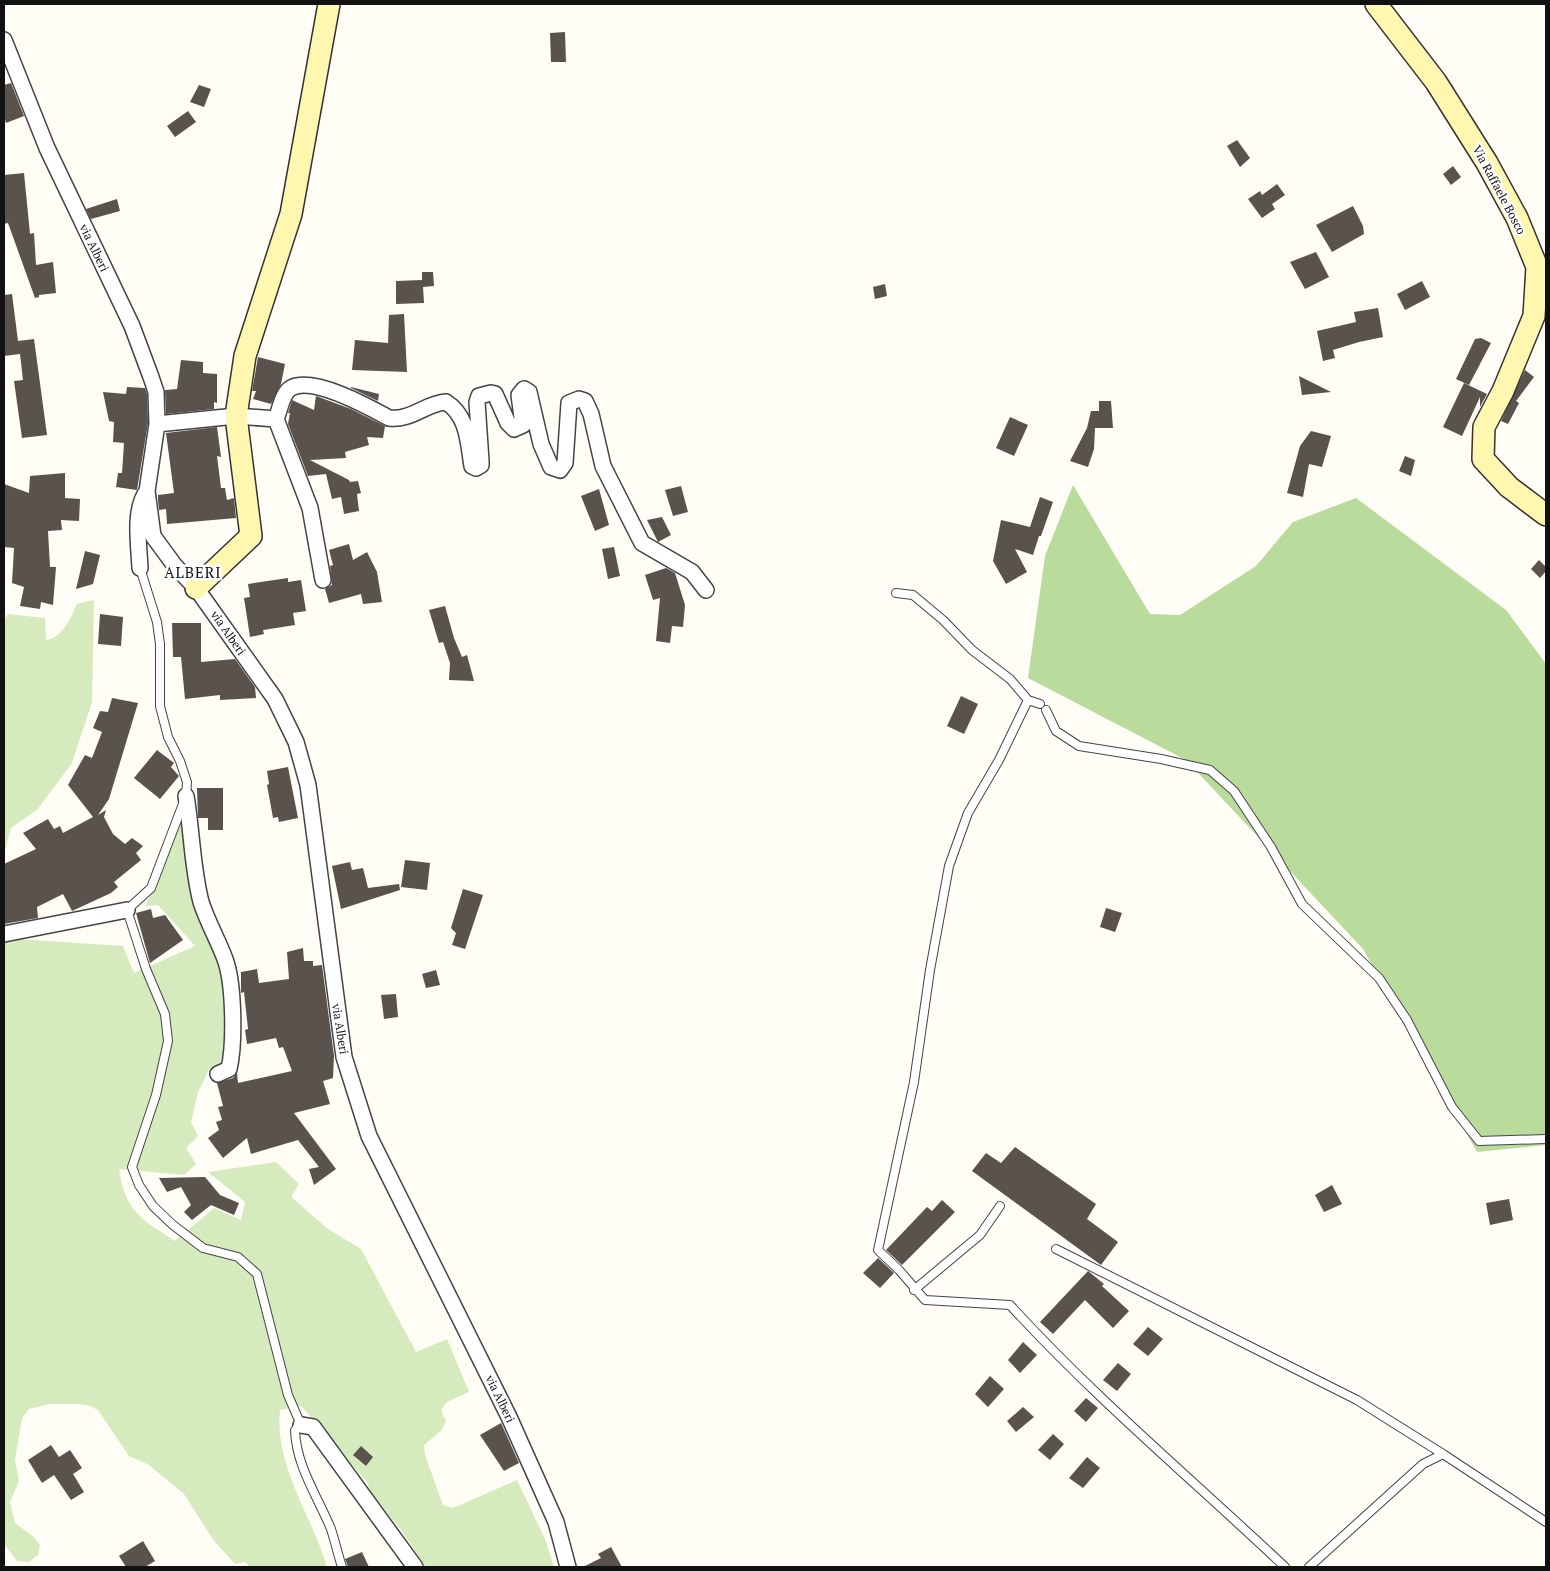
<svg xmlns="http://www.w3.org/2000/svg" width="1550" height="1571" font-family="'PT Serif',serif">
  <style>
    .green { fill: #d5ebbd }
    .forest { fill: #b9dc9c }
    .building { fill: #5a524d }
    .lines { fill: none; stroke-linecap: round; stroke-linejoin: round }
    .lane-casing { stroke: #444; stroke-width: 10 }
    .street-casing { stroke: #444; stroke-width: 18 }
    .secondary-casing { stroke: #333; stroke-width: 24 }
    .lane { stroke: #fff; stroke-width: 8 }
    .street { stroke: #fff; stroke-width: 15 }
    .secondary { stroke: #fff6b0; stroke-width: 21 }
    .labels { text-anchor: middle; stroke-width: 5; stroke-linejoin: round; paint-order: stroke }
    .street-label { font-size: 12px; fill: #111; stroke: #fff }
    .quarter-label { font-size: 15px; letter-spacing: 1px; fill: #111; stroke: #fff }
  </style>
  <rect width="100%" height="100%" fill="#fffdf5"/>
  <path class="green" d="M94 600 92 702 72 763 37 810 11 828 4 854V620L8 614 45 618 46 640C62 639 71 617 77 604Z
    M184 811 222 962 226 996V1065L210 1068 198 1092 191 1122 198 1136 186 1148 196 1164 184 1175 119 1169C125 1211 141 1219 175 1241L214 1208 241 1220 245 1202 208 1172 276 1162 299 1184 291 1197 328 1229 361 1249 416 1352 447 1339 469 1392 447 1402 441 1410 446 1421 441 1431 424 1445 425 1455 443 1505 453 1508 517 1480 545 1539 554 1567H426L401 1530 371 1492 367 1482 301 1406 280 1410C274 1465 312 1516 327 1567H250L245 1562 235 1564 214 1541 184 1494 149 1465 129 1456 98 1410 87 1405 75 1404H50L29 1409 22 1418 15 1460 19 1481 10 1502 15 1523 34 1537 40 1545 38 1555 29 1562 17 1561 4 1544V938L123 946 134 973 195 946 158 905 145 906 155 887Z"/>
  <path class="forest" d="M1073 485 1150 614 1180 615 1256 566 1293 522 1356 498 1506 610 1546 664V1145L1477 1152 1363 949 1186 760 1028 678 1045 556Z"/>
  <path class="building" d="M565 32 566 62H551L550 33Z
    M11 83 24 116 6 123 4 116V85Z
    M199 85 211 89 204 107 190 102Z
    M188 111 196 122 175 137 167 126Z
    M1237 140 1250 158 1240 167 1227 146Z
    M1453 166 1461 177 1451 185 1443 174Z
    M24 173 30 234 34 233 36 265 53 262 56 293 39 295V297L35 298 8 223 4 224V175Z
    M1277 184 1285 195 1272 204 1275 209 1262 218 1248 199 1260 191 1262 195Z
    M117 199 120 211 91 219 86 209Z
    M1353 206 1363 226 1364 234 1332 252 1316 225Z
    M1316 252 1329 277 1305 289 1290 262Z
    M422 272H433L434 286 423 287 424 303 396 304V281L422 280Z
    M1422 281 1430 297 1405 310 1397 294Z
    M885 284 887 296 875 299 873 287Z
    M12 294 18 341 34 339 47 435 22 438 14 381 23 380 20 354 4 356V295Z
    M1378 308 1383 337 1359 342 1333 350 1335 358 1323 361 1317 331 1356 322 1354 312Z
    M404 314 407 372 352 370 355 340 388 343 389 315Z
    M1481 338 1491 343 1469 385 1456 379 1475 339Z
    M258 357 285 364 281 384 271 404 253 399 256 391H252Z
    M181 360 203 362V373L217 374V403L214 402V409L166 414 165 390 177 389Z
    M1525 370 1534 377 1516 401 1519 403 1508 424 1501 421Z
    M1299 376 1331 392 1302 395Z
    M1464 383 1487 394 1480 407V397L1462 436 1443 427Z
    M127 387 145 388 147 394 148 423 137 490 116 487 118 473H122L124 443 113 442 114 422 109 421 103 392 126 394Z
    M351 387 379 394 378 401 351 388Z
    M316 396 351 409 385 426 383 438 367 437 369 445 345 452 346 458 310 460 349 480 350 482 358 481 361 493 357 494 359 511 344 514 341 497 332 499 326 474 308 476 288 424 290 413H288L292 400 314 410Z
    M1099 401H1111L1113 428H1095L1094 449 1088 467 1070 461 1087 428 1091 411H1099Z
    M1010 417 1028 425 1014 456 996 448Z
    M217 427 221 457 217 456 221 488H225L227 500 234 498 236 518 167 524 166 509 159 510 158 500V495L174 493 166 433Z
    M1311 431 1331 436 1322 467 1309 464 1303 497 1287 493 1300 446Z
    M1405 456 1415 460 1411 476 1399 471Z
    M65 473V498L80 499 79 521 61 520 62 530 48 531 50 567H56L53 605 41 602 40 609 20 606 24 587 12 583 14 548 4 547V484L29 493 30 476Z
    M681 486 688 512 673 516 665 490Z
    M599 489 609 525 595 531 581 496Z
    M1040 497 1053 502 1041 536H1039L1033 555 1015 549 1027 572 1006 584 993 561 1001 520 1030 527Z
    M662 517 671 535 658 542 647 520Z
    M349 544 353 560 367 552 377 572 382 602 363 604 361 594 329 603 325 589 332 585 330 566 333 565 329 550Z
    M614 547 620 576 608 579 602 549Z
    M85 551 100 555 93 584 76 589Z
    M1539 560 1546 567V571L1540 578 1531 569Z
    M666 568 675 573 685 605 683 627 672 626 670 643 656 641 660 598 653 600 645 575Z
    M288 578V582L301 580 306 611 293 613 295 625 263 630 264 634 250 637 244 598 250 597 248 584Z
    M445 606 454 638 462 657 467 655 474 681 449 680 450 663 443 642 439 643 429 610Z
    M100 614 123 617 121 646 98 644Z
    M172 623H201V662L235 659 255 687 256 698 220 700V695L185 699 181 657H173Z
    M961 696 978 704 964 734 947 726Z
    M112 698 138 703 109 799 98 815 106 810 104 817 113 834 125 844 132 838 143 846 136 853 141 860 114 882 118 887 111 893 72 911 63 894 37 907 38 918 4 924V864L36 849 23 833 48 819 54 829 60 826 63 833 93 817 68 785 85 755 92 758 102 732 93 728 100 711 108 712Z
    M157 750 174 763 171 767 179 776 160 799 134 778Z
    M288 767 298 818 279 822 278 817 273 818 267 785 269 784 267 771Z
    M197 788H223V830H208V818H198Z
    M405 860 430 863 427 890 401 887Z
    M350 862 352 870 363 868 368 888 399 884 400 890 341 909 332 866Z
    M463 889 483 895 465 949 452 945 456 933 451 928Z
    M1106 908 1122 913 1115 932 1100 927Z
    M151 909 153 918 165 915 183 940 150 963 136 913Z
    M303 948 304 961H313V966L322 965 334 1056 333 1078 323 1081 330 1104 294 1113 336 1169 314 1185 309 1169 319 1167 298 1140 251 1154 247 1138 223 1158 208 1138 219 1130 216 1122 222 1120 218 1107 223 1106 217 1083 233 1078 237 1073 238 1083 292 1071 283 1047 279 1048 276 1038 247 1044 245 1030 248 1029 244 992 241 993V972L257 969 259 983 289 979 287 952Z
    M436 970 440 985 426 988 422 974Z
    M396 994 398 1017 384 1019 381 995Z
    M1015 1147 1096 1204 1087 1219 1118 1242 1101 1265 972 1171 986 1153 1001 1163Z
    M205 1177 220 1195 239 1203 234 1215 211 1205 192 1220 184 1212 191 1205 181 1187 167 1192 159 1178Z
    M1332 1185 1342 1204 1324 1212 1315 1195Z
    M1509 1199 1513 1220 1490 1225 1486 1203Z
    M942 1200 955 1212 902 1265 886 1250 927 1207 932 1211Z
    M878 1258 894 1273 880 1288 863 1273Z
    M1088 1271 1104 1284 1102 1286 1129 1311 1113 1328 1085 1300 1053 1334 1040 1322Z
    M1148 1327 1163 1339 1148 1356 1133 1344Z
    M1023 1342 1037 1355 1020 1373 1008 1360Z
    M1118 1363 1131 1374 1117 1391 1103 1380Z
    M990 1376 1004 1389 988 1407 975 1394Z
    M1086 1398 1098 1408 1086 1422 1074 1411Z
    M1023 1407 1034 1417 1016 1432 1007 1421Z
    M501 1423 519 1463 504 1471 480 1435Z
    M1053 1434 1064 1444 1050 1460 1038 1450Z
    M51 1445 59 1457 70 1450 82 1468 73 1474 84 1492 71 1500 54 1475 42 1483 28 1460Z
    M361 1446 373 1457 366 1466 353 1455Z
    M1087 1457 1100 1468 1083 1488 1069 1478Z
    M143 1541 155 1561 145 1567H126L119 1556Z
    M611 1547 622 1567H583L601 1558 598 1554Z
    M362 1552 369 1567H348L345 1559Z"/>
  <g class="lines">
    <defs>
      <path id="lane" d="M140 568 157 622 160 644V706L168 737 180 761 187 782 186 796 151 888 127 910 146 969 165 1014 168 1041 156 1095 132 1167 139 1185 153 1206 173 1225 203 1248 238 1257 257 1274 288 1395 301 1425 295 1430C296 1466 318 1497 331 1529 335 1541 338 1555 342 1567
        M896 593 913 595 943 620 972 650 1010 679 1028 700 1040 704
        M1028 700 999 760 968 813 949 866 930 970 914 1082 878 1250 899 1270 925 1300 1010 1305C1096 1399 1193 1480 1285 1567
        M1046 710 1056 731 1079 746 1161 759 1210 770 1234 791 1271 847 1302 904 1379 978 1407 1020 1452 1107 1479 1141 1546 1139
        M1056 1249 1357 1400 1443 1454
        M914 1290 980 1235 1000 1206
        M1309 1567 1423 1464 1443 1454 1546 1522"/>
      <path id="street" d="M4 40 47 148 132 326 151 377 156 392 157 424 147 491C133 510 139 545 140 568
        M276 419C280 410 282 393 291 388 313 376 369 407 389 418 411 421 426 403 446 402 468 416 468 442 472 466L476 468 481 465V461L477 402 479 396 491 393 495 394 508 423 514 429 523 425 519 395 524 389 529 392 541 444 551 467 560 470 565 463 569 403 579 399 585 401 591 414 603 466 642 543 692 572 706 590
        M157 424 236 416 276 419 310 508 323 580
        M147 491 153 536 175 566 196 588 275 699 296 742 308 785 344 1057 369 1136 509 1417 556 1522 568 1567
        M186 796C192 831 192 867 201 902 207 921 218 940 225 959 234 983 235 1043 229 1069L218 1074
        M4 934 127 910
        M301 1425 313 1427 415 1567"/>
      <path id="secondary" d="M1376 4 1436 82 1487 163 1517 218 1537 267 1534 316 1503 391 1484 427 1483 459 1509 487 1546 515
        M196 588 251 536 236 416 245 356 291 214 329 4"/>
    </defs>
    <use href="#lane" class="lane-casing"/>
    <use href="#street" class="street-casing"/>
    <use href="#secondary" class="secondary-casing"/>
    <use href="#lane" class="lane"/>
    <use href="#street" class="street"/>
    <use href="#secondary" class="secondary"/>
  </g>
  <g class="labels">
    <g class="street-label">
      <text transform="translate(1499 190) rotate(62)" y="4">Via Raffaele Bosco</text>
      <text transform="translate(94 248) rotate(64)" y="4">via Alberi</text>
      <text transform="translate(228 633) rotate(55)" y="4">via Alberi</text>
      <text transform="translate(340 1029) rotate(81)" y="4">via Alberi</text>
      <text transform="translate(500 1399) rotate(64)" y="4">via Alberi</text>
    </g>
    <g class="quarter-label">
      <text x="193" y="578">ALBERI</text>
    </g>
  </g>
  <rect width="1550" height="1571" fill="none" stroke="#111111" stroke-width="10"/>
</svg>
